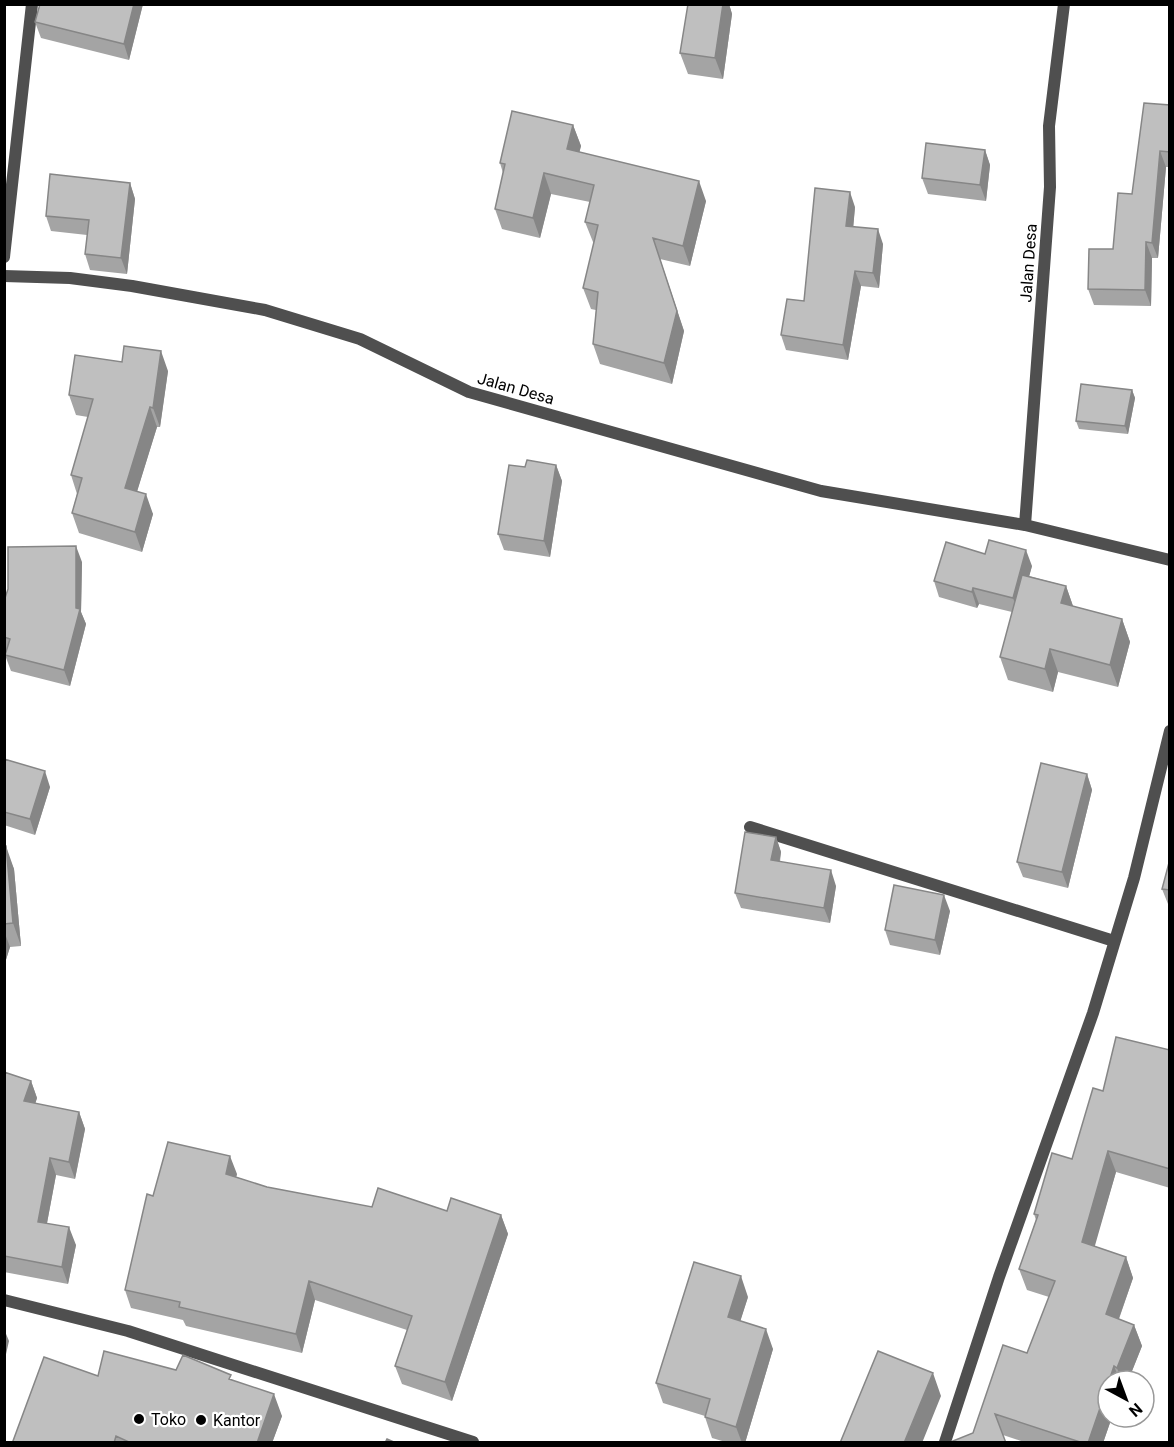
<svg xmlns="http://www.w3.org/2000/svg" width="1174" height="1447" font-family="Roboto,sans-serif">
  <style>
    .lines { fill: none; stroke-linecap: round; stroke-linejoin: round }
    .minor { stroke: #4f4f4f; stroke-width: 12 }
    .wall { fill: #a4a4a4 }
    .shaded-wall { fill: #868686 }
    .building { fill: #bfbfbf; stroke: #868686; stroke-width: 1.5 }
    .poi-dot { fill: #000; stroke: #fff; stroke-width: 2 }
    .labels { text-anchor: middle; stroke-width: 4.5; stroke-linejoin: round; paint-order: stroke }
    .street-label { font-size: 16px; fill: #000; stroke: #fff }
    .poi-label { font-size: 16px; fill: #000; stroke: #fff; text-anchor: start }
  </style>
  <rect width="100%" height="100%" fill="#fff"/>
  <g class="lines">
    <path class="minor" d="M4 257 32 4
      M4 276 70 278 132 286 265 310 360 339 469 392 821 491 1025 525 1170 560
      M1025 525 1050 187 1049 126 1064 4
      M750 827 1114 941
      M4 1300 128 1331 473 1442
      M945 1442 999 1277 1093 1013 1134 878 1170 731"/>
  </g>
  <path class="wall" d="M40 4H143L129 60 41 38 35 22Z
    M683 4H729L732 14 723 79 688 74 680 53 688 5Z
    M1170 105V167H1166L1158 258H1152L1151 306 1094 305 1088 289 1113 249 1132 194Z
    M573 125 581 146 579 152 706 201 690 266 660 259 684 331 672 384 600 364 593 344 596 310 591 309 583 288 594 243 593 242 585 222 590 202 551 194 540 238 502 229 495 209 503 173 500 163Z
    M985 150 990 165 986 201 928 194 922 178Z
    M130 183 135 199 127 274 90 270 85 254 87 235 51 231 46 216Z
    M855 207 853 227 883 244 879 288 861 286 848 360 786 350 781 335 804 301Z
    M168 371 160 427H157L137 491 153 514 142 552 79 533 72 513 77 494 71 475 88 417 76 415 69 395Z
    M1132 390 1135 398 1128 434 1079 429 1076 421Z
    M556 465 562 481 550 557 504 550 498 534 525 467Z
    M985 554 1032 566 1029 576 1066 586 1073 606 1122 619 1130 642 1118 687 1058 672 1053 692 1008 680 1000 657 1012 612 979 604 977 608 939 597 934 581Z
    M82 562 81 612 86 624 70 686 11 671 5 655 6 652H4V601Z
    M4 759 50 787 35 835 4 825Z
    M1087 774 1092 790 1068 888 1023 877 1017 862Z
    M776 837 781 852 780 862 836 886 830 923 741 908 735 893Z
    M4 846 14 869 21 946 10 947 4 966Z
    M1170 859V905L1168 904 1162 889Z
    M950 911 940 955 890 945 885 930Z
    M1170 1050V1188L1116 1172 1094 1246 1126 1257 1133 1278 1119 1319 1134 1325 1142 1346 1128 1381H1108V1417H1112L1103 1443H1027L1003 1435 973 1433 1027 1353 1049 1297 1027 1290 1019 1269 1036 1220 1034 1214 1072 1159 1103 1091Z
    M4 1072 31 1081 37 1098 35 1104 79 1112 85 1129 75 1179 56 1175 47 1223 76 1245 68 1284 4 1272Z
    M237 1174 236 1177 267 1187 372 1207 447 1211 501 1215 508 1234 452 1401 402 1384 395 1366 407 1330 315 1300 302 1353 186 1326 183 1320 131 1308 125 1290 153 1196Z
    M748 1297 740 1321 773 1349 745 1443H729L712 1438 705 1417V1416L663 1403 656 1383Z
    M176 1370 233 1380 282 1416 272 1443H14L13 1441 98 1376Z"/>
  <path class="shaded-wall" d="M134 4H143L129 60 124 44Z
    M723 4H729L732 14 723 79 715 58Z
    M573 125 581 146 575 170 567 149Z
    M985 150 990 165 986 201 980 185Z
    M1160 151 1166 167 1158 258 1152 243Z
    M544 173 551 194 540 238 533 218Z
    M699 181 706 201 690 266 683 246Z
    M130 183 135 199 127 274 121 258Z
    M850 192 855 207 852 242 846 226Z
    M878 229 883 244 879 288 873 273Z
    M653 238 684 331 672 384 664 363Z
    M1146 242 1152 258 1151 306 1145 290Z
    M855 271 861 286 848 360 843 345Z
    M161 351 168 371 160 427 153 408Z
    M1132 390 1135 398 1128 434 1125 426Z
    M150 407 157 427 132 508 125 488Z
    M556 465 562 481 550 557 544 541Z
    M146 494 153 514 142 552 135 532Z
    M76 546 82 562 81 612 86 624 70 686 64 670 76 608Z
    M1026 550 1032 566 1019 614 1013 598Z
    M1066 586 1074 609 1061 603Z
    M973 588 979 604 977 608 972 592Z
    M1122 619 1130 642 1118 687 1110 665Z
    M1050 649 1058 672 1053 692 1045 669Z
    M45 771 50 787 35 835 30 819Z
    M1087 774 1092 790 1068 888 1062 872Z
    M776 837 781 852 777 876 771 860Z
    M6 846 14 869 21 946 13 923Z
    M831 870 836 886 830 923 824 908Z
    M944 895 950 911 940 955 935 940Z
    M4 931 10 947 4 966Z
    M31 1081 37 1098 30 1119 24 1101Z
    M79 1112 85 1129 75 1179 69 1162Z
    M1108 1151 1116 1172 1090 1263 1082 1242Z
    M230 1156 237 1174 232 1192 226 1174Z
    M50 1158 56 1175 44 1239 38 1222Z
    M501 1215 508 1234 452 1401 445 1382Z
    M69 1227 76 1245 68 1284 62 1267Z
    M1126 1257 1133 1278 1113 1335 1106 1314Z
    M741 1276 748 1297 735 1338 728 1317Z
    M309 1281 315 1300 302 1353 296 1334Z
    M1134 1325 1142 1346 1128 1381H1122L1117 1368Z
    M4 1329 9 1341 4 1363Z
    M766 1329 773 1349 745 1443H742L736 1427Z
    M1114 1366 1120 1381H1109Z
    M933 1373 941 1396 922 1443H904Z
    M1108 1385V1417H1112L1103 1443H1088Z
    M274 1394 282 1416 272 1443H257Z"/>
  <path class="building" d="M40 4H134L124 44 35 22Z
    M688 4H723L715 58 680 53Z
    M1144 103 1170 105V152L1160 151 1152 243 1146 242 1145 290 1088 289 1089 249H1113L1118 193 1132 194Z
    M512 111 573 125 567 149 699 181 683 246 653 238 677 311 664 363 593 344 598 292 583 288 598 225 585 222 594 185 544 173 533 218 495 209 505 164 500 163Z
    M926 143 985 150 980 185 922 178Z
    M50 174 130 183 121 258 85 254 89 220 46 216Z
    M815 188 850 192 846 226 878 229 873 273 855 271 843 345 781 335 787 299 804 301Z
    M124 346 161 351 153 408 150 407 125 488 146 494 135 532 72 513 82 478 71 475 93 399 69 395 75 355 122 362Z
    M1081 384 1132 390 1125 426 1076 421Z
    M527 460 556 465 544 541 498 534 509 465 525 467Z
    M989 540 1026 550 1013 598 973 588 972 592 934 581 946 542 985 554Z
    M76 546V608L80 609 64 670 5 655 10 639 4 637V601L8 589V547Z
    M1022 575 1066 586 1061 603 1122 619 1110 665 1050 649 1045 669 1000 657Z
    M4 759 45 771 30 819 4 812Z
    M1041 763 1087 774 1062 872 1017 862Z
    M745 832 776 837 771 860 831 870 824 908 735 893Z
    M4 846H6L13 923 4 924Z
    M1170 859V890L1162 889Z
    M894 885 944 895 935 940 885 930Z
    M1116 1037 1170 1050V1169L1108 1151 1082 1242 1126 1257 1106 1314 1134 1325 1117 1368 1114 1366 1109 1381H1108V1385L1088 1443H1083L995 1414 1006 1443H948L973 1433 1003 1345 1027 1353 1055 1281 1019 1269 1038 1215 1034 1214 1052 1153 1072 1159 1093 1088 1103 1091Z
    M4 1072 31 1081 24 1101 79 1112 69 1162 50 1158 38 1222 69 1227 62 1267 4 1256Z
    M168 1142 230 1156 226 1174 267 1187 372 1207 378 1188 447 1211 451 1198 501 1215 445 1382 395 1366 412 1316 309 1281 296 1334 179 1307 180 1302 125 1290 147 1194 153 1196Z
    M694 1262 741 1276 728 1317 766 1329 736 1427 705 1417 710 1399 656 1383Z
    M104 1351 176 1370 183 1355 231 1375 229 1379 274 1394 257 1443H131L116 1436 114 1443H16L13 1441 44 1357 98 1376Z
    M878 1351 933 1373 904 1443H840Z
    M387 1439 396 1443H385Z"/>
  <g class="poi-dot">
    <circle cx="139" cy="1419" r="6"/>
    <circle cx="201" cy="1420" r="6"/>
  </g>
  <g class="labels">
    <g class="street-label">
      <text transform="translate(1028 263) rotate(-86)" y="6">Jalan Desa</text>
      <text transform="translate(516 388) rotate(16)" y="6">Jalan Desa</text>
    </g>
    <g class="poi-label">
      <text x="151" y="1425">Toko</text>
      <text x="213" y="1426">Kantor</text>
    </g>
  </g>
  <rect width="1174" height="1447" fill="none" stroke="#000000" stroke-width="12"/>
  <g transform="translate(1126 1399) rotate(139)"><circle r="28" fill="#ffffff" stroke="#999999" stroke-width="1.5"/>
  <path d="M0-4.5L10 22L0 15L-10 22Z" fill="#000000"/>
  <text y="-9" font-size="16" font-weight="bold" text-anchor="middle" fill="#000000">N</text>
  </g>
</svg>
